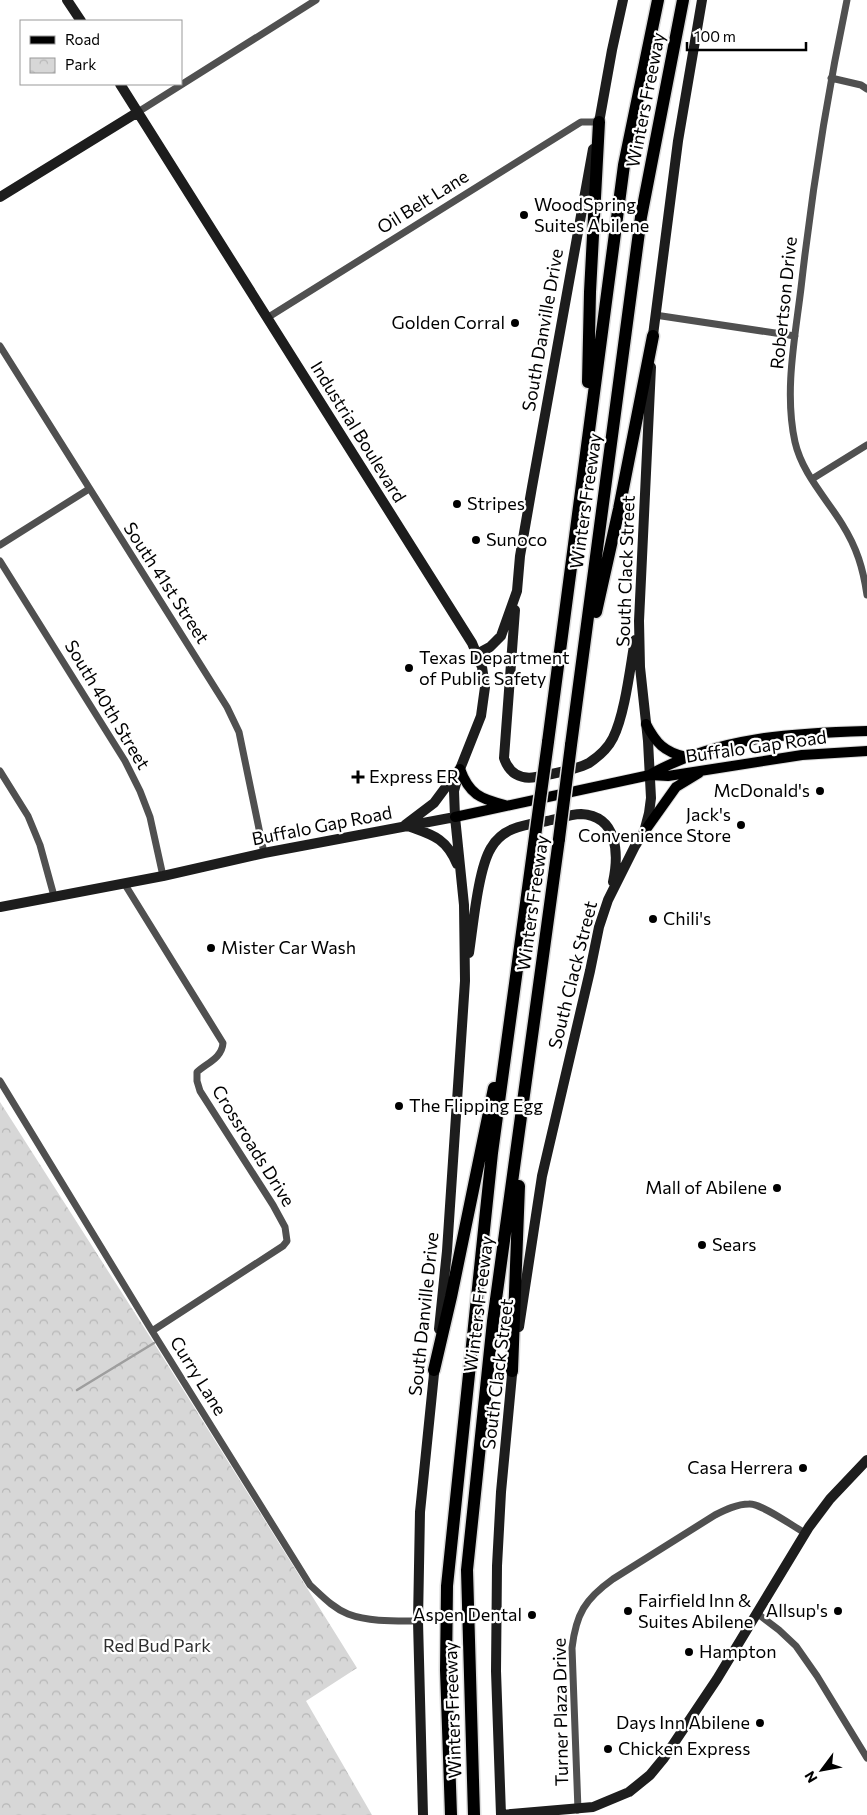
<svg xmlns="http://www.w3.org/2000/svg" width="867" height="1815" font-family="Commissioner,sans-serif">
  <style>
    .park { fill: url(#park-crowns) }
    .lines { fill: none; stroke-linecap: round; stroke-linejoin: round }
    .stream { stroke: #9e9e9e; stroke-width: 2.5 }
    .primary-casing { stroke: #dbdbdb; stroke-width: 12 }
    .highway-casing { stroke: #dbdbdb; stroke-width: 15 }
    .street { stroke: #505050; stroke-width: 7 }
    .secondary { stroke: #1d1d1d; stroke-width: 10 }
    .primary { stroke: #000; stroke-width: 10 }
    .highway { stroke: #000; stroke-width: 12 }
    .highway-bridge-casing { stroke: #dbdbdb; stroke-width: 15; stroke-linecap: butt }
    .highway-bridge { stroke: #000; stroke-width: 12 }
    .poi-dot { fill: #000; stroke: #fff; stroke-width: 2 }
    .labels { text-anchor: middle; stroke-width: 4.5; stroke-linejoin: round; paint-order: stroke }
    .street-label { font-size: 18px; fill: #000; stroke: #fff }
    .poi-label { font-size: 18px; fill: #000; stroke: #fff; text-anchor: start }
    .park-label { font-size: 18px; fill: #2e2e2e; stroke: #fff }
  </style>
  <defs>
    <pattern id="park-crowns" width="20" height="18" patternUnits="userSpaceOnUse" patternTransform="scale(1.25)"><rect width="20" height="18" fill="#d7d7d7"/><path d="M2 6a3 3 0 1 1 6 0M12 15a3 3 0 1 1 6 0" fill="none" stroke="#b7b7b7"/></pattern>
  </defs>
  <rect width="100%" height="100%" fill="#fff"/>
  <path class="park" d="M0 1102 154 1343 357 1668 306 1701 372 1815H0Z"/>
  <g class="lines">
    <path class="stream" d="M77 1390 154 1343"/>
    <defs>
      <path id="primary" d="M646 724C656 743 664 752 686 757
        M460 769C469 794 480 799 505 805
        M651 774C717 737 792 733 867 731
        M455 817 650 775 668 776 802 755 867 751
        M644 832 676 787 699 773"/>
      <path id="highway" d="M588 382 590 292 599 122
        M596 612 619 509 653 336
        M548 742 624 165 658 0
        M571 745 641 217 683 0
        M434 1370 451 1297 494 1088
        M512 1371 519 1186
        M451 1815 446 1670 447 1586 492 1153 534 844
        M474 1815 467 1570 493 1321 559 839"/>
    </defs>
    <use href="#primary" class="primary-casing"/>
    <use href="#highway" class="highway-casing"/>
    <path class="street" d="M847 0C827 95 812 191 801 288 795 338 784 392 795 442 802 473 826 498 842 524 857 548 863 568 867 595
      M831 78 861 85 867 89
      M138 112 316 0
      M655 315 795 336
      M267 318 581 122H599
      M0 346 227 707 239 732 264 853
      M812 479 867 445
      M0 545 89 489
      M0 561 125 761 140 791 150 817 163 876
      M0 771 28 816 40 845 54 896
      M124 883 223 1043C222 1058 207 1063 197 1072V1081L200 1091 273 1205 285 1227 287 1241 283 1246 152 1331
      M0 1081 152 1331 310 1585C322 1596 333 1608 348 1614 369 1622 395 1621 418 1621
      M758 1614 779 1630 796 1646 817 1676 867 1758
      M578 1810 572 1648C576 1614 585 1599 613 1579L715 1515C725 1510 737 1504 749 1504 761 1503 794 1527 805 1533"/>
    <path class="secondary" d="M67 0 81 21
      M120 84 472 643 482 667 485 687 481 716 460 769 454 791 455 817 464 905 465 981 447 1251 439 1329
      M598 128 612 50 623 0
      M0 197 138 112
      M652 343 678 141 702 0
      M515 610 504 758C509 773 520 780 536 777 551 774 576 770 589 763 598 757 608 748 613 738 625 714 630 668 635 640
      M477 654 490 647 501 636 517 591 520 556 532 487 593 149
      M405 825 434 803 457 772
      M408 826C433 835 446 838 457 864
      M0 907 163 876 264 853 455 817
      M469 953C473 927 478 869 491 848 503 827 525 825 547 821 558 819 570 814 581 814 618 816 619 854 613 882
      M519 1327 542 1176 590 971 599 927 608 900 635 846 644 832 649 813 651 798 648 741 640 667 639 621 651 367
      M423 1815 418 1621 420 1512 435 1364
      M501 1815 496 1671 497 1566 501 1492 513 1364
      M501 1815 593 1807 629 1792 650 1775 664 1758 717 1679 809 1527 830 1499 867 1460"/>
    <use href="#primary" class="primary"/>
    <use href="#highway" class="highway"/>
    <defs>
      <path id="highway-bridge" d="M559 839 571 745
        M534 844 548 742"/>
    </defs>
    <use href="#highway-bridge" class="highway-bridge-casing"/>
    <use href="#highway-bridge" class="highway-bridge"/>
  </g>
  <g class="poi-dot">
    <circle cx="524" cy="215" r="5"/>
    <circle cx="515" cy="323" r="5"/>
    <circle cx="457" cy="504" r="5"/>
    <circle cx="476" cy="540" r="5"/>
    <circle cx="409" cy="668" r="5"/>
    <path d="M355.5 769.5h5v5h5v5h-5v5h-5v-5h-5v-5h5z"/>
    <circle cx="820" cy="791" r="5"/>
    <circle cx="741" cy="825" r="5"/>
    <circle cx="653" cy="919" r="5"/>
    <circle cx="211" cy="948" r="5"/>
    <circle cx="399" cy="1106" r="5"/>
    <circle cx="777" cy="1188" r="5"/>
    <circle cx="702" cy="1245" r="5"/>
    <circle cx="803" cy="1468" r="5"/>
    <circle cx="628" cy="1611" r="5"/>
    <circle cx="838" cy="1611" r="5"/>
    <circle cx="532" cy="1615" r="5"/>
    <circle cx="689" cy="1652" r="5"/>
    <circle cx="760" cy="1723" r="5"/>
    <circle cx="608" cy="1749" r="5"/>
  </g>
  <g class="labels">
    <g class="street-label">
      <text transform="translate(646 100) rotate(-79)" y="6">Winters Freeway</text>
      <text transform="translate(423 202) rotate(-32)" y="6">Oil Belt Lane</text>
      <text transform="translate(784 303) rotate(-84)" y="6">Robertson Drive</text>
      <text transform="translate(543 330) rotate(-80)" y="6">South Danville Drive</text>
      <text transform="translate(358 432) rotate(58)" y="6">Industrial Boulevard</text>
      <text transform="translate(586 501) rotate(-82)" y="6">Winters Freeway</text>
      <text transform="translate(626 571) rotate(-88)" y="6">South Clack Street</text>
      <text transform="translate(166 583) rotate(57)" y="6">South 41st Street</text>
      <text transform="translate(107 705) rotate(59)" y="6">South 40th Street</text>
      <text transform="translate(756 747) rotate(-8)" y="6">Buffalo Gap Road</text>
      <text transform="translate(322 826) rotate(-11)" y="6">Buffalo Gap Road</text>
      <text transform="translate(533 903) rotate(-82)" y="6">Winters Freeway</text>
      <text transform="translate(573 975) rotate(-76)" y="6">South Clack Street</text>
      <text transform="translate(253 1146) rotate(58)" y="6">Crossroads Drive</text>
      <text transform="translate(479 1304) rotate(-83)" y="6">Winters Freeway</text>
      <text transform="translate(424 1314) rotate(-84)" y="6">South Danville Drive</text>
      <text transform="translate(498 1374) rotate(-83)" y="6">South Clack Street</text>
      <text transform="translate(198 1376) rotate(58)" y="6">Curry Lane</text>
      <text transform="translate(453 1710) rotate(-92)" y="6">Winters Freeway</text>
      <text transform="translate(561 1712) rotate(-91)" y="6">Turner Plaza Drive</text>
    </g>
    <g class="poi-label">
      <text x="534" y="211">WoodSpring<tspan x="534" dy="21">Suites Abilene</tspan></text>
      <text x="505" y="329" text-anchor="end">Golden Corral</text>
      <text x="467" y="510">Stripes</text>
      <text x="486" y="546">Sunoco</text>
      <text x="419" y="664">Texas Department<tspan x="419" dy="21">of Public Safety</tspan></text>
      <text x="369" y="783">Express ER</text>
      <text x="810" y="797" text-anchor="end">McDonald's</text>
      <text x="731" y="821" text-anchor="end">Jack's<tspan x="731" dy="21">Convenience Store</tspan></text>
      <text x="663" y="925">Chili's</text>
      <text x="221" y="954">Mister Car Wash</text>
      <text x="409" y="1112">The Flipping Egg</text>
      <text x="767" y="1194" text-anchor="end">Mall of Abilene</text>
      <text x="712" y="1251">Sears</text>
      <text x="793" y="1474" text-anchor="end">Casa Herrera</text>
      <text x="638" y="1607">Fairfield Inn &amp;<tspan x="638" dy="21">Suites Abilene</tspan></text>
      <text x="828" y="1617" text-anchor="end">Allsup's</text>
      <text x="522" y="1621" text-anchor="end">Aspen Dental</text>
      <text x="699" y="1658">Hampton</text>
      <text x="750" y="1729" text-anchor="end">Days Inn Abilene</text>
      <text x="618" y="1755">Chicken Express</text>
    </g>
    <g class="park-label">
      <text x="157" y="1652">Red Bud Park</text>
    </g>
  </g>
  <rect x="20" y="20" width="162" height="65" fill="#ffffff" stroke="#999999"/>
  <rect x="30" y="36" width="25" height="8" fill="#000000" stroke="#999999"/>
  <text x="65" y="45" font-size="15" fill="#000000">Road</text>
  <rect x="30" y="58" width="25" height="15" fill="url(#park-crowns)" stroke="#999999"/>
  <text x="65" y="70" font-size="15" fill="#000000">Park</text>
  <g transform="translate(822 1770) rotate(238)" stroke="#ffffff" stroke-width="4" paint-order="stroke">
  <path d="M0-4L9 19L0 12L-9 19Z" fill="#000000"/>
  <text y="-8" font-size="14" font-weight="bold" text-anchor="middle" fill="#000000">N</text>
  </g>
  <path d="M687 42v8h119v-8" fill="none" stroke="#000000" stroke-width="2.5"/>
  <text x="694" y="42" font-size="15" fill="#000000" stroke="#ffffff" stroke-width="4" paint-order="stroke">100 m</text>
</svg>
